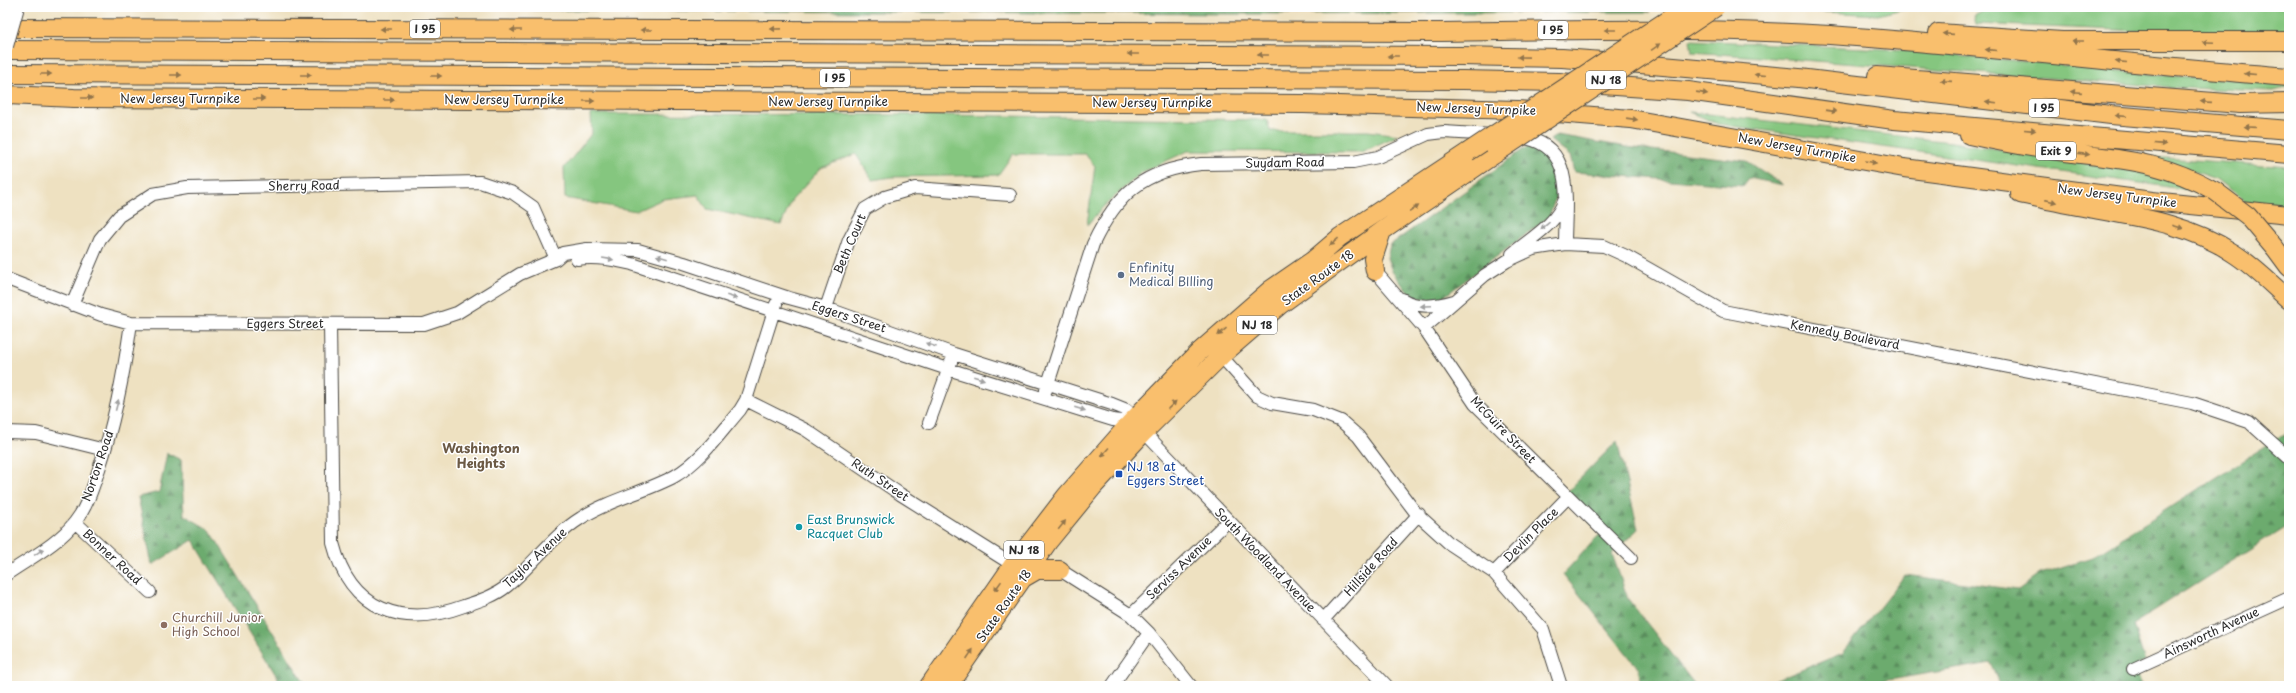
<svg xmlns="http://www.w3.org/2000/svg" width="2296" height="693" font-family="'Playpen Sans',sans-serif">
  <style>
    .grass { fill: #85c67f; stroke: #587855 }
    .forest { fill: url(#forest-firs); stroke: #4c6b4c }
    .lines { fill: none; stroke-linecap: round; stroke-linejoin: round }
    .minor-casing { stroke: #484642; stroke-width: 14 }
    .highway-casing { stroke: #484642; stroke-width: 20 }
    .minor { stroke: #fff; stroke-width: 12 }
    .highway { stroke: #f9bf6d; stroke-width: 18 }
    .minor-bridge-casing { stroke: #484642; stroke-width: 14; stroke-linecap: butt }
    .highway-bridge-casing { stroke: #484642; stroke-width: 20; stroke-linecap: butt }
    .minor-bridge { stroke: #fff; stroke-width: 12 }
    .highway-bridge { stroke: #f9bf6d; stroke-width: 18 }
    .oneway { fill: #92754c }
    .oneway2 { fill: #a0a0a0 }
    .service-dot { fill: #5c6f8a; stroke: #fff; stroke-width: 1.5 }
    .transit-dot { fill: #1a4fb4; stroke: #fff; stroke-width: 1.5 }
    .culture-dot { fill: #0f9aa8; stroke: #fff; stroke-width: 1.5 }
    .education-dot { fill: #8d6e63; stroke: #fff; stroke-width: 1.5 }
    .labels { text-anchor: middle; stroke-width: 3; stroke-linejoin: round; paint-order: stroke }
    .shield { fill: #fff; stroke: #6b6b6b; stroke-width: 1 }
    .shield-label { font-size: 11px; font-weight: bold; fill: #2b2b2b }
    .street-label { font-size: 12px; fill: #2b2b2b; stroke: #fff }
    .service-label { font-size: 12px; fill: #4e5e75; stroke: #fff; text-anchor: start }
    .transit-label { font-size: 12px; fill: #164399; stroke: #fff; text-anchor: start }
    .culture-label { font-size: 12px; fill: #0d838f; stroke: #fff; text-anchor: start }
    .education-label { font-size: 12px; fill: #785e54; stroke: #fff; text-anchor: start }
    .neighbourhood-label { font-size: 13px; font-weight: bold; fill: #6c5a45; stroke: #fff }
  </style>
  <defs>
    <pattern id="forest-firs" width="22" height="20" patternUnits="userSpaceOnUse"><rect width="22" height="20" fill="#6cab6e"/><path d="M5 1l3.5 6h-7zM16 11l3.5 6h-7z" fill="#598b5b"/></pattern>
  </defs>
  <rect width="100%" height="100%" fill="#fff"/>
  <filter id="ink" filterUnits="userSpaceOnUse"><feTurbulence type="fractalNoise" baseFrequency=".025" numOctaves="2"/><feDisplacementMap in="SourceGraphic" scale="8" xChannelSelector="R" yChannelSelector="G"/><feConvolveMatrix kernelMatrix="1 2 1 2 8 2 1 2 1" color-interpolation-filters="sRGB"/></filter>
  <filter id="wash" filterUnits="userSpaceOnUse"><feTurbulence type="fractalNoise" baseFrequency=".012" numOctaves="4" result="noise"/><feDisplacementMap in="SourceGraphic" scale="16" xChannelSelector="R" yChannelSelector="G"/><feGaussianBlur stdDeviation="0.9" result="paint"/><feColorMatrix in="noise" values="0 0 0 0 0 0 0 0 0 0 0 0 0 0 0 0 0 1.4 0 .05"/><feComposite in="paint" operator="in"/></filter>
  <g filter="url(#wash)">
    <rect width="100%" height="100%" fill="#eee1c1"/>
    <path class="grass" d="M1827 7H1910L1878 15 1807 11Z
      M1991 7H2289V31L2214 34 1976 24 1974 16Z
      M1690 40 1907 50 2172 76 2289 82V87L2273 91 2183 88 1692 52Z
      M1690 112 1951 142 2106 166 2153 170 2204 192 1718 124Z
      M591 114 933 115 1267 120 1270 131H1368L1399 135 1361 152 1188 151 1142 172 1103 207 1087 225 1095 166 1085 154H1013L998 175 891 177 872 180 856 154 821 168 792 200 781 225 707 209 698 195 663 199 636 211 565 198 564 168 592 133Z
      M2152 157 2289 167V205L2248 203 2217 179Z"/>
    <path class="forest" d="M526 7H1641L1650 12 1241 14 533 10Z
      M1557 135 1626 147 1747 161 1783 185 1749 178 1743 186 1574 172 1570 156 1550 140Z
      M1532 143 1551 159 1557 171V193L1549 217 1442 298 1422 299 1407 291 1392 271 1387 258 1390 245Z
      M2289 431V525L2133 624 2145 662 2133 668 2143 686H2001L1991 663 1877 682 1865 686H1762L1843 653 1905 575 2018 590 2040 574 2092 557Z
      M1617 441 1638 529 1612 554 1628 599 1696 686H1640L1639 669 1563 574 1601 533 1564 495Z
      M167 453 181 460 184 515 210 530 306 686H281L282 685 193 540 152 565 138 497 159 492Z"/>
  </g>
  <g filter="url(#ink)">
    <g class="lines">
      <defs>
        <path id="minor" d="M1517 137C1577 141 1565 201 1565 244
          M1512 254C1529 239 1557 224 1564 201
          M577 259C596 256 614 260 632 264L948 369 1113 420 1131 422 1144 432 1387 686
          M1375 271 1424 328 1475 404 1631 558
          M7 279 101 315 131 323 424 324 457 313 520 274 556 259 563 253 587 249 638 250 684 263 789 298 826 308 954 354 1112 404 1127 410 1131 422
          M1402 299C1418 309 1436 306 1454 301
          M72 305 100 239 119 216 153 194 187 188 480 182 513 193 533 207 556 259
          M826 308 849 240 865 209 885 197 915 188 1010 195
          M330 324 333 543C350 610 402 629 464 606 479 601 495 596 507 586 533 565 552 536 581 518 608 500 646 492 675 476 701 461 720 433 740 410L746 400 776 304
          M1424 328 1485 275 1507 261 1533 249 1565 244 1604 246 1626 256 1723 311 2192 403 2249 422 2289 458
          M1221 356 1257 396 1272 403 1313 410 1341 421 1358 436 1416 513 1450 544 1494 573 1543 629 1561 686
          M1046 390 1093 244C1117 193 1144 170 1201 164L1353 162 1378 157 1428 134 1444 132 1493 135
          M746 400 806 430 900 494 1013 565
          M929 423 951 362
          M7 432 36 433 105 450
          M75 522 150 592
          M1060 570 1131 615 1149 633 1191 686
          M1494 573 1568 497
          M7 574C30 558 58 544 75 522 87 507 93 487 99 469 115 421 124 373 131 323
          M1131 615 1228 521
          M1323 620 1419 514
          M2133 669 2289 598
          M1112 686 1149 633"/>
        <path id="highway" d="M7 28 1435 32C1566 30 1699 27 1830 35 1984 46 2136 65 2289 77
          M1938 33 2062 41H2289
          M7 50 1461 56 1562 58 1629 63 1799 78 2111 115 2289 130
          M7 74 1463 80 1559 82 1688 91 1894 120 2289 154
          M1877 76 2240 104 2289 103
          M7 95 74 98 1303 104 1518 110 1631 119 1904 168 2152 201 2289 215
          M1969 135C2001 142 2033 148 2065 152 2125 160 2161 161 2215 191
          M2020 194C2043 199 2065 204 2088 208 2138 217 2190 224 2233 253 2254 266 2271 284 2289 300
          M2275 248 2289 267
          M1375 271 1373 259 1382 231
          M1025 577 1037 570H1060
          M929 686 1013 565 1066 496 1131 422 1199 352 1270 290 1312 261 1340 237 1468 152
          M948 686 1048 542 1093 487 1144 432 1221 356 1280 305 1382 231 1495 154"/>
      </defs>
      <use href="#minor" class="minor-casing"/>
      <use href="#highway" class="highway-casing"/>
      <use href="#minor" class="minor"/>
      <use href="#highway" class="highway"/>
      <defs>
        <path id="minor-bridge" d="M7 46 18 7"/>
        <path id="highway-bridge" d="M1468 152 1687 7
          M1495 154 1716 7
          M2215 191 2248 216 2275 248"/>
      </defs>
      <use href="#minor-bridge" class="minor-bridge-casing"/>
      <use href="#highway-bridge" class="highway-bridge-casing"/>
      <use href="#minor-bridge" class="minor-bridge"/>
      <use href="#highway-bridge" class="highway-bridge"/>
    </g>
    <defs><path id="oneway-solid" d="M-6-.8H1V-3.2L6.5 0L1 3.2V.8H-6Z"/></defs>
    <g class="oneway">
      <use href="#oneway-solid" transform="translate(386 29) rotate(-180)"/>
      <use href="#oneway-solid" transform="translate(776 29) rotate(179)"/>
      <use href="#oneway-solid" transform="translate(516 30) rotate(-180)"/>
      <use href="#oneway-solid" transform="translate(646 30) rotate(-180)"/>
      <use href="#oneway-solid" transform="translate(1610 30) rotate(180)"/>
      <use href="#oneway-solid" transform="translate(1948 34) rotate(-176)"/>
      <use href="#oneway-solid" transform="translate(2078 41) rotate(-180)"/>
      <use href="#oneway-solid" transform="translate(2208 42) rotate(-178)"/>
      <use href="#oneway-solid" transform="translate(1656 47) rotate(-34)"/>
      <use href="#oneway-solid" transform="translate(1991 50) rotate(-175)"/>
      <use href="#oneway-solid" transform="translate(1133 54) rotate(-180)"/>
      <use href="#oneway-solid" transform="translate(1263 55) rotate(-180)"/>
      <use href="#oneway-solid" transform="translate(1393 56) rotate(-180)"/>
      <use href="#oneway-solid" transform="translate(1523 57) rotate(-179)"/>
      <use href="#oneway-solid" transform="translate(2121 62) rotate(-175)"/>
      <use href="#oneway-solid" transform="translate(46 74)"/>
      <use href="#oneway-solid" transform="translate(2250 74) rotate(-175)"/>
      <use href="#oneway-solid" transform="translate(176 75)"/>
      <use href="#oneway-solid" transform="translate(306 75)"/>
      <use href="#oneway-solid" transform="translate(1760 75) rotate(-175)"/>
      <use href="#oneway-solid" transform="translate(436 76)"/>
      <use href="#oneway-solid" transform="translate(1946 81) rotate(-176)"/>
      <use href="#oneway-solid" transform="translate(2076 92) rotate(-176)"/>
      <use href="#oneway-solid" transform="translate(1702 93) rotate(8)"/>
      <use href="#oneway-solid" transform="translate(87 98)"/>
      <use href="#oneway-solid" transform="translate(259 99)"/>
      <use href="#oneway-solid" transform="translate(389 100)"/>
      <use href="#oneway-solid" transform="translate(589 101)"/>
      <use href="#oneway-solid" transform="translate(1991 102) rotate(-173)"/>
      <use href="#oneway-solid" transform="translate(2206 102) rotate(-176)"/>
      <use href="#oneway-solid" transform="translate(1831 111) rotate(8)"/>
      <use href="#oneway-solid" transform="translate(2121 116) rotate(-175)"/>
      <use href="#oneway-solid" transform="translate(1632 119) rotate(8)"/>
      <use href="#oneway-solid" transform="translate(2250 127) rotate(-176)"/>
      <use href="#oneway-solid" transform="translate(2030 130) rotate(5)"/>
      <use href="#oneway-solid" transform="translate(2160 144) rotate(5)"/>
      <use href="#oneway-solid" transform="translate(2084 154) rotate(6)"/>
      <use href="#oneway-solid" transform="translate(1871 162) rotate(10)"/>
      <use href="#oneway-solid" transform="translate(2051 201) rotate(13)"/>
      <use href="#oneway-solid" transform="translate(1414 209) rotate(-34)"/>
      <use href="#oneway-solid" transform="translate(2178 227) rotate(18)"/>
      <use href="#oneway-solid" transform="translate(1334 242) rotate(140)"/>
      <use href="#oneway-solid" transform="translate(1222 332) rotate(139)"/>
      <use href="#oneway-solid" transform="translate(1172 405) rotate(-44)"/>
      <use href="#oneway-solid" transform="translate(1105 452) rotate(131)"/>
      <use href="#oneway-solid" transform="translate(1062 525) rotate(-51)"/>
      <use href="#oneway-solid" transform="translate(998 586) rotate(125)"/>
      <use href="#oneway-solid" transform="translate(970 654) rotate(-56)"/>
    </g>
    <g class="oneway2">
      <use href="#oneway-solid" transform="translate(1545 226) rotate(140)"/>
      <use href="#oneway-solid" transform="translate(662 257) rotate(-164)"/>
      <use href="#oneway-solid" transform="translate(608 259) rotate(9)"/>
      <use href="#oneway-solid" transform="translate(732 297) rotate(18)"/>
      <use href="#oneway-solid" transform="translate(1426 306) rotate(178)"/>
      <use href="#oneway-solid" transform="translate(856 338) rotate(18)"/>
      <use href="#oneway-solid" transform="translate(931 345) rotate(-160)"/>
      <use href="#oneway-solid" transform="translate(979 378) rotate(17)"/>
      <use href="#oneway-solid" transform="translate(117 405) rotate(-75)"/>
      <use href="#oneway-solid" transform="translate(1080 409) rotate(17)"/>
      <use href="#oneway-solid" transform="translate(39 552) rotate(-34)"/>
    </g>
  </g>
  <circle class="service-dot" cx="1121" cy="275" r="4"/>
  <rect class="transit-dot" x="1115" y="470" width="8" height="8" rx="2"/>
  <circle class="culture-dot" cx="799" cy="527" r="4"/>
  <circle class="education-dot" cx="164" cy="625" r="4"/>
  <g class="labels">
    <g class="shield">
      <rect x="410" y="20" width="30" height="18" rx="3"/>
      <rect x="1538" y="21" width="30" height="18" rx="3"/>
      <rect x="820" y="69" width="30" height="18" rx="3"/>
      <rect x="1586" y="71" width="40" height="18" rx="3"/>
      <rect x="2029" y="99" width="30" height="18" rx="3"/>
      <rect x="2036" y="142" width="40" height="18" rx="3"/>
      <rect x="1237" y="316" width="40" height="18" rx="3"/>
      <rect x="1004" y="541" width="40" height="18" rx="3"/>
    </g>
    <g class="shield-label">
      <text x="425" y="33">I 95</text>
      <text x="1553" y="34">I 95</text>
      <text x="835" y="82">I 95</text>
      <text x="1606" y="84">NJ 18</text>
      <text x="2044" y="112">I 95</text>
      <text x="2056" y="155">Exit 9</text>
      <text x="1257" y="329">NJ 18</text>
      <text x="1024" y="554">NJ 18</text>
    </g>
    <g class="street-label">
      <text x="180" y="103">New Jersey Turnpike</text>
      <text x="504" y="104">New Jersey Turnpike</text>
      <text x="828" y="106">New Jersey Turnpike</text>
      <text x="1152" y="107">New Jersey Turnpike</text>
      <text transform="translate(1476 109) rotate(2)" y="4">New Jersey Turnpike</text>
      <text transform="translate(1797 148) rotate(10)" y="4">New Jersey Turnpike</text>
      <text transform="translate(1285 163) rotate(-1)" y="4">Suydam Road</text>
      <text transform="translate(304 186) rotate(-1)" y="4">Sherry Road</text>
      <text transform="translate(2117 196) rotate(7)" y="4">New Jersey Turnpike</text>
      <text transform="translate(850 244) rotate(-67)" y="4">Beth Court</text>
      <text transform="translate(1318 278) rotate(-36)" y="4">State Route 18</text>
      <text transform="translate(849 317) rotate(18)" y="4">Eggers Street</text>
      <text x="285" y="328">Eggers Street</text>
      <text transform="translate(1845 335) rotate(11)" y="4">Kennedy Boulevard</text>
      <text transform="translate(1503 430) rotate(46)" y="4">McGuire Street</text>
      <text transform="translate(98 466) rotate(-71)" y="4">Norton Road</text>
      <text transform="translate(880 480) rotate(34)" y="4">Ruth Street</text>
      <text transform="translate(1531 535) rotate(-45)" y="4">Devlin Place</text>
      <text transform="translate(112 557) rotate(43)" y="4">Bonner Road</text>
      <text transform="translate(535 558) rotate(-43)" y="4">Taylor Avenue</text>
      <text transform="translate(1265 560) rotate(46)" y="4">South Woodland Avenue</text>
      <text transform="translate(1371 567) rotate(-48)" y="4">Hillside Road</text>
      <text transform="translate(1179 568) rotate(-44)" y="4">Serviss Avenue</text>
      <text transform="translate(1004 606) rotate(-55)" y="4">State Route 18</text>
      <text transform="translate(2211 633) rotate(-25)" y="4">Ainsworth Avenue</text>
    </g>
    <g class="service-label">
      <text x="1129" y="272">Enfinity<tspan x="1129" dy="14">Medical BIlling</tspan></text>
    </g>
    <g class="transit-label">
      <text x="1127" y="471">NJ 18 at<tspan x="1127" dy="14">Eggers Street</tspan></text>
    </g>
    <g class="culture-label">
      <text x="807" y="524">East Brunswick<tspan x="807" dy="14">Racquet Club</tspan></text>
    </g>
    <g class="education-label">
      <text x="172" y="622">Churchill Junior<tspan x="172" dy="14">High School</tspan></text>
    </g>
    <g class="neighbourhood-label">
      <text x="481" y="453">Washington<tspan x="481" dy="15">Heights</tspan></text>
    </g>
  </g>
  <rect width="2296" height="693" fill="none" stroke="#fff" stroke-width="24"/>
</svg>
